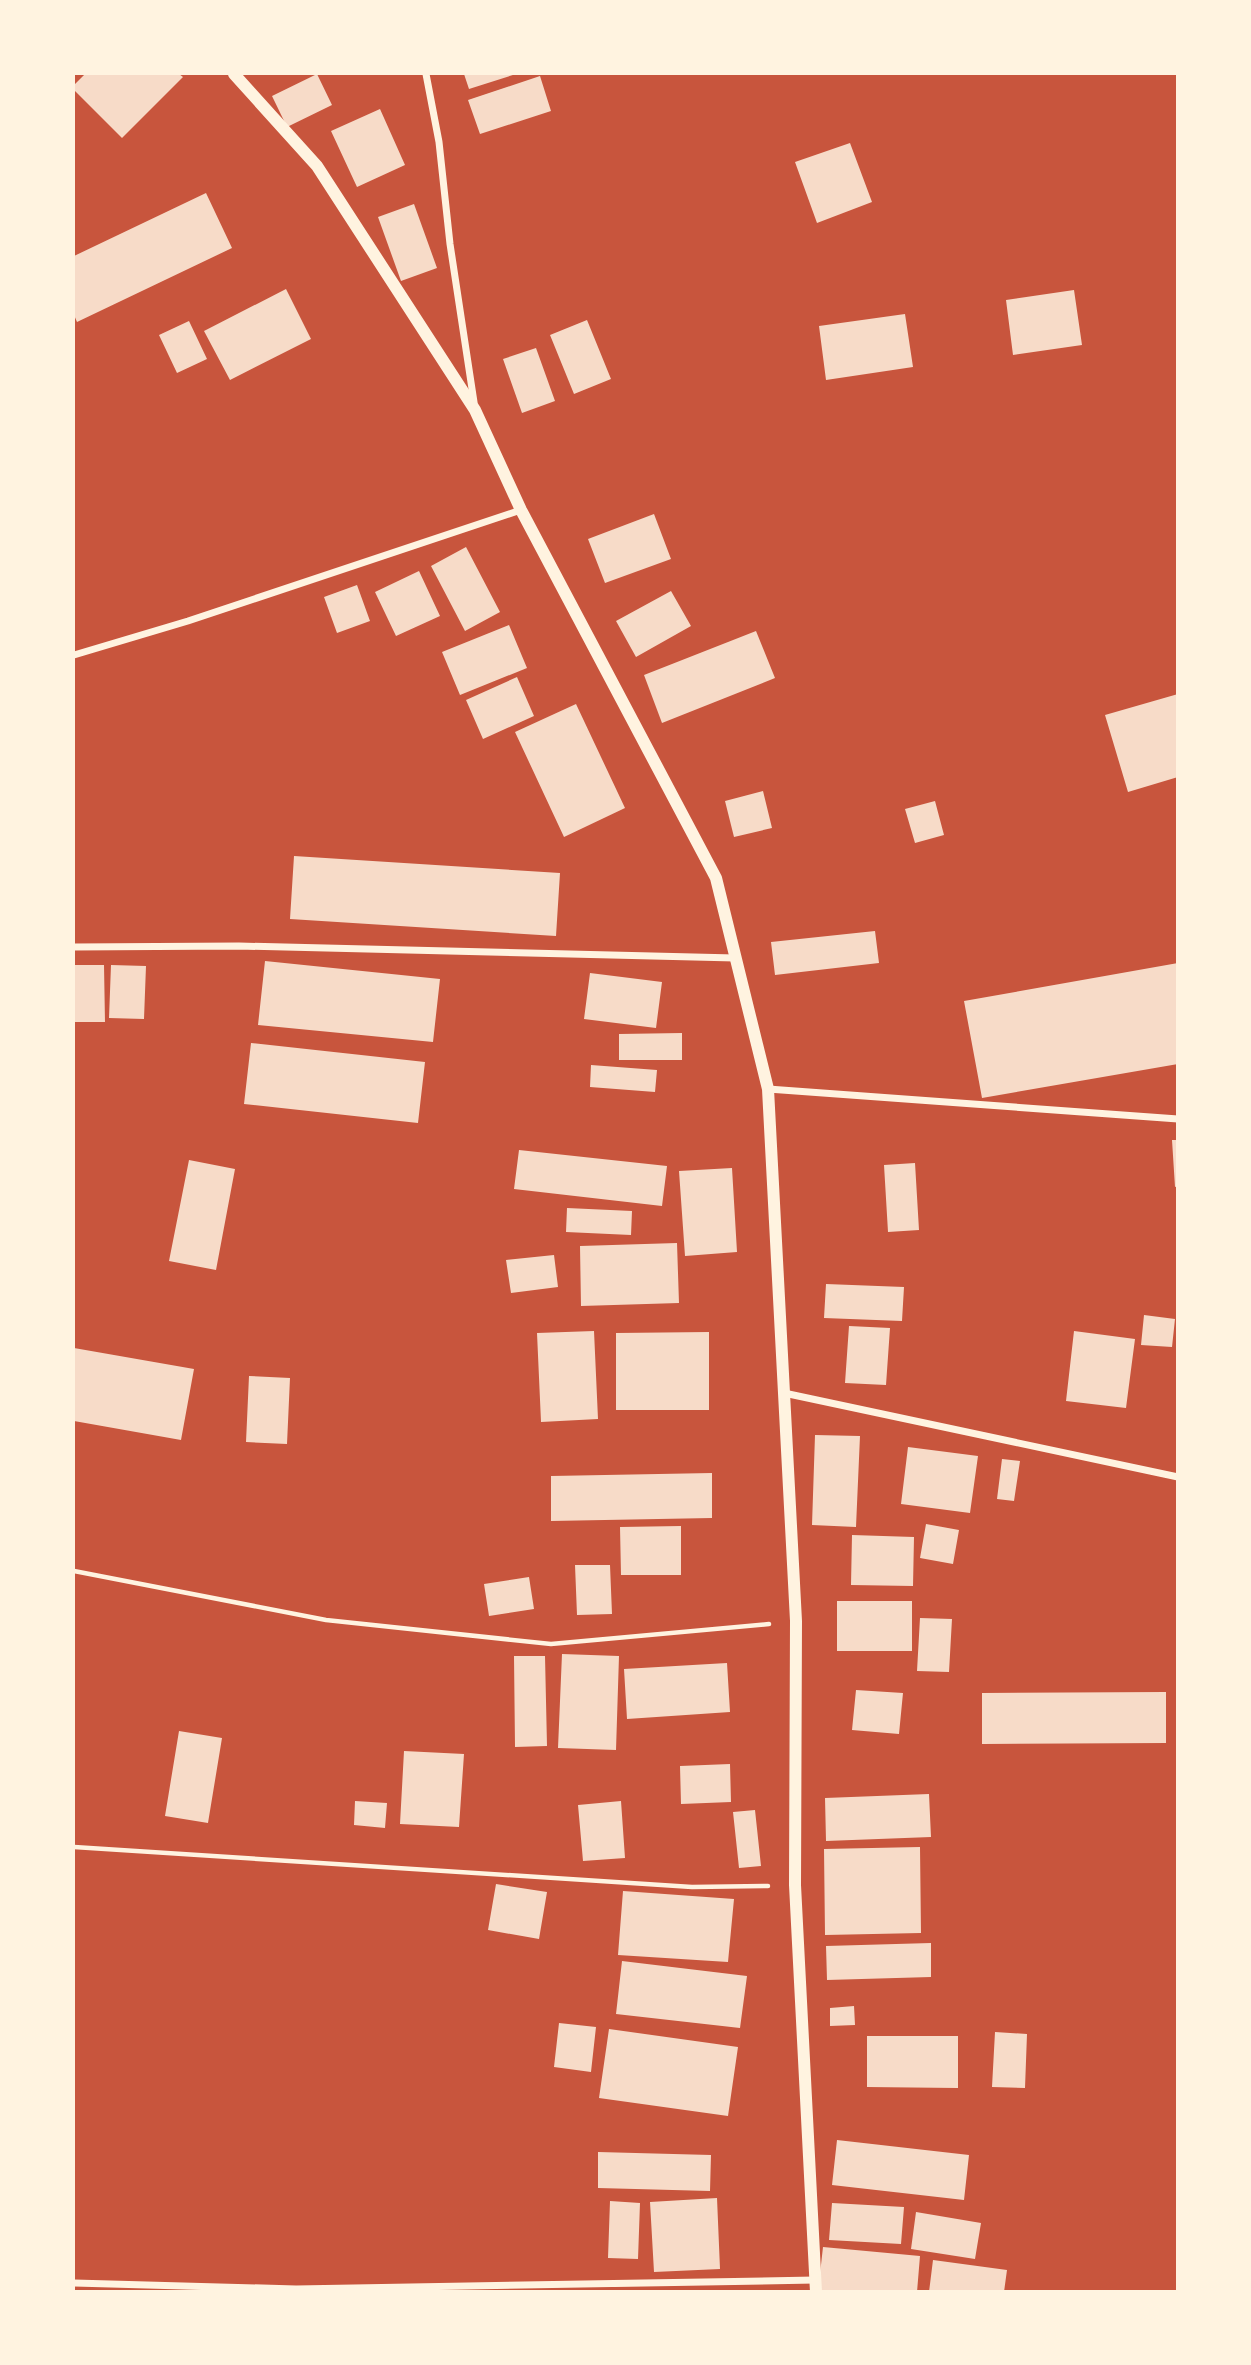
<svg xmlns="http://www.w3.org/2000/svg" width="1251" height="2365" font-family="'Space Grotesk',sans-serif">
  <style>
    .building { fill: #f7dbc8 }
    .lines { fill: none; stroke-linecap: round; stroke-linejoin: round }
    .path { stroke: #fff3e0; stroke-width: 4.5 }
    .minor { stroke: #fff3e0; stroke-width: 7 }
    .tertiary { stroke: #fff3e0; stroke-width: 12 }
  </style>
  <rect width="100%" height="100%" fill="#c8553d"/>
  <path class="building" d="M85 74H179L183 77 122 138 74 90V85Z
    M317 74 332 105 287 127 272 96Z
    M464 74H516L469 89Z
    M540 76 551 111 480 134 468 100Z
    M380 109 405 165 357 187 331 131Z
    M850 143 872 202 817 223 795 162Z
    M206 193 232 248 77 322 74 315V256Z
    M414 204 437 268 401 281 378 217Z
    M286 289 311 339 230 380 204 331Z
    M1074 290 1082 345 1013 355 1006 300Z
    M905 314 913 367 826 380 819 326Z
    M587 320 611 379 574 394 550 335Z
    M189 321 207 359 177 373 159 335Z
    M536 348 555 401 522 413 503 359Z
    M654 514 671 559 605 583 588 539Z
    M466 547 500 612 465 631 431 566Z
    M419 571 440 616 396 636 375 592Z
    M357 585 370 621 337 633 324 597Z
    M671 591 691 626 636 657 616 621Z
    M509 625 527 668 460 695 442 652Z
    M756 631 775 678 662 723 644 675Z
    M517 677 534 716 483 739 466 700Z
    M1178 694V777L1128 792 1105 715Z
    M576 704 625 808 564 837 515 732Z
    M763 791 772 828 734 837 725 801Z
    M935 801 944 835 915 843 905 809Z
    M294 856 560 873 556 936 290 919Z
    M875 931 879 963 775 975 771 942Z
    M265 961 440 979 433 1042 258 1025Z
    M1178 963V1064L982 1098 964 1001Z
    M74 965H104L105 1022H74Z
    M111 965 146 966 144 1019 109 1018Z
    M590 973 662 982 656 1028 584 1019Z
    M682 1033V1060H619V1034Z
    M251 1043 425 1062 418 1123 244 1104Z
    M591 1065 657 1070 655 1092 590 1087Z
    M1172 1140H1178V1186L1175 1187Z
    M519 1150 667 1166 662 1206 514 1189Z
    M189 1160 235 1169 216 1270 169 1261Z
    M915 1163 919 1230 888 1232 884 1165Z
    M732 1168 737 1252 685 1256 679 1171Z
    M567 1208 632 1211 631 1235 566 1232Z
    M677 1243 679 1303 581 1306 580 1246Z
    M554 1255 558 1287 511 1293 506 1260Z
    M826 1284 904 1287 902 1321 824 1318Z
    M1144 1315 1175 1319 1172 1347 1141 1345Z
    M849 1326 890 1328 886 1385 845 1383Z
    M594 1331 598 1419 541 1422 537 1333Z
    M1074 1331 1135 1339 1126 1408 1066 1401Z
    M709 1332V1410H616V1333Z
    M74 1348 194 1369 181 1440 74 1421Z
    M249 1376 290 1378 287 1444 246 1442Z
    M815 1435 860 1436 856 1527 812 1525Z
    M908 1447 978 1456 970 1513 901 1504Z
    M1002 1459 1020 1461 1014 1501 997 1499Z
    M712 1473V1518L551 1521V1476Z
    M926 1524 959 1530 953 1564 920 1558Z
    M681 1526V1575H621L620 1527Z
    M852 1535 914 1537 913 1586 851 1585Z
    M575 1565H610L612 1614 577 1615Z
    M529 1577 534 1609 489 1616 484 1584Z
    M837 1601H912V1651H837Z
    M920 1618 952 1619 949 1672 917 1671Z
    M562 1654 619 1656 616 1750 558 1748Z
    M514 1656H545L547 1746 515 1747Z
    M727 1663 730 1712 627 1719 624 1669Z
    M856 1690 903 1693 899 1734 852 1730Z
    M1166 1692V1743L982 1744V1693Z
    M179 1731 222 1738 208 1823 165 1816Z
    M404 1751 464 1754 459 1827 400 1824Z
    M730 1764 731 1802 681 1804 680 1766Z
    M929 1794 931 1837 826 1841 825 1798Z
    M355 1801 387 1803 385 1828 354 1825Z
    M621 1801 625 1858 583 1861 578 1805Z
    M755 1810 761 1866 739 1868 733 1812Z
    M920 1847 921 1933 825 1935 824 1849Z
    M496 1884 547 1892 539 1939 488 1930Z
    M623 1891 734 1899 728 1962 618 1955Z
    M931 1943V1977L827 1980 826 1946Z
    M622 1961 747 1976 740 2028 616 2014Z
    M854 2006 855 2025 830 2026V2008Z
    M559 2023 596 2027 591 2072 554 2067Z
    M609 2029 738 2047 728 2116 599 2098Z
    M995 2032 1027 2034 1025 2088 992 2087Z
    M867 2036H958V2088L867 2087Z
    M837 2140 969 2155 964 2200 832 2185Z
    M598 2152 711 2155 710 2191 598 2188Z
    M717 2198 720 2269 654 2272 650 2202Z
    M610 2201 640 2203 638 2259 608 2258Z
    M832 2203 904 2207 901 2244 829 2240Z
    M916 2212 981 2223 975 2259 911 2249Z
    M823 2247 920 2256 917 2292H818Z
    M933 2260 1007 2270 1004 2292H929Z"/>
  <g class="lines">
    <path class="path" d="M74 1571 326 1620 551 1644 769 1624
      M74 1847 692 1887 768 1886"/>
    <path class="minor" d="M426 74 439 142 450 244 474 402
      M74 655 188 621 521 510
      M74 947 239 946 735 958
      M768 1089 1178 1119
      M784 1393 1178 1477
      M74 2283 296 2289 815 2280"/>
    <path class="tertiary" d="M234 74 317 166 475 410 521 510 716 878 768 1089 796 1621 795 1885 816 2292"/>
  </g>
  <rect width="1251" height="2365" fill="none" stroke="#fff3e0" stroke-width="150"/>
</svg>
